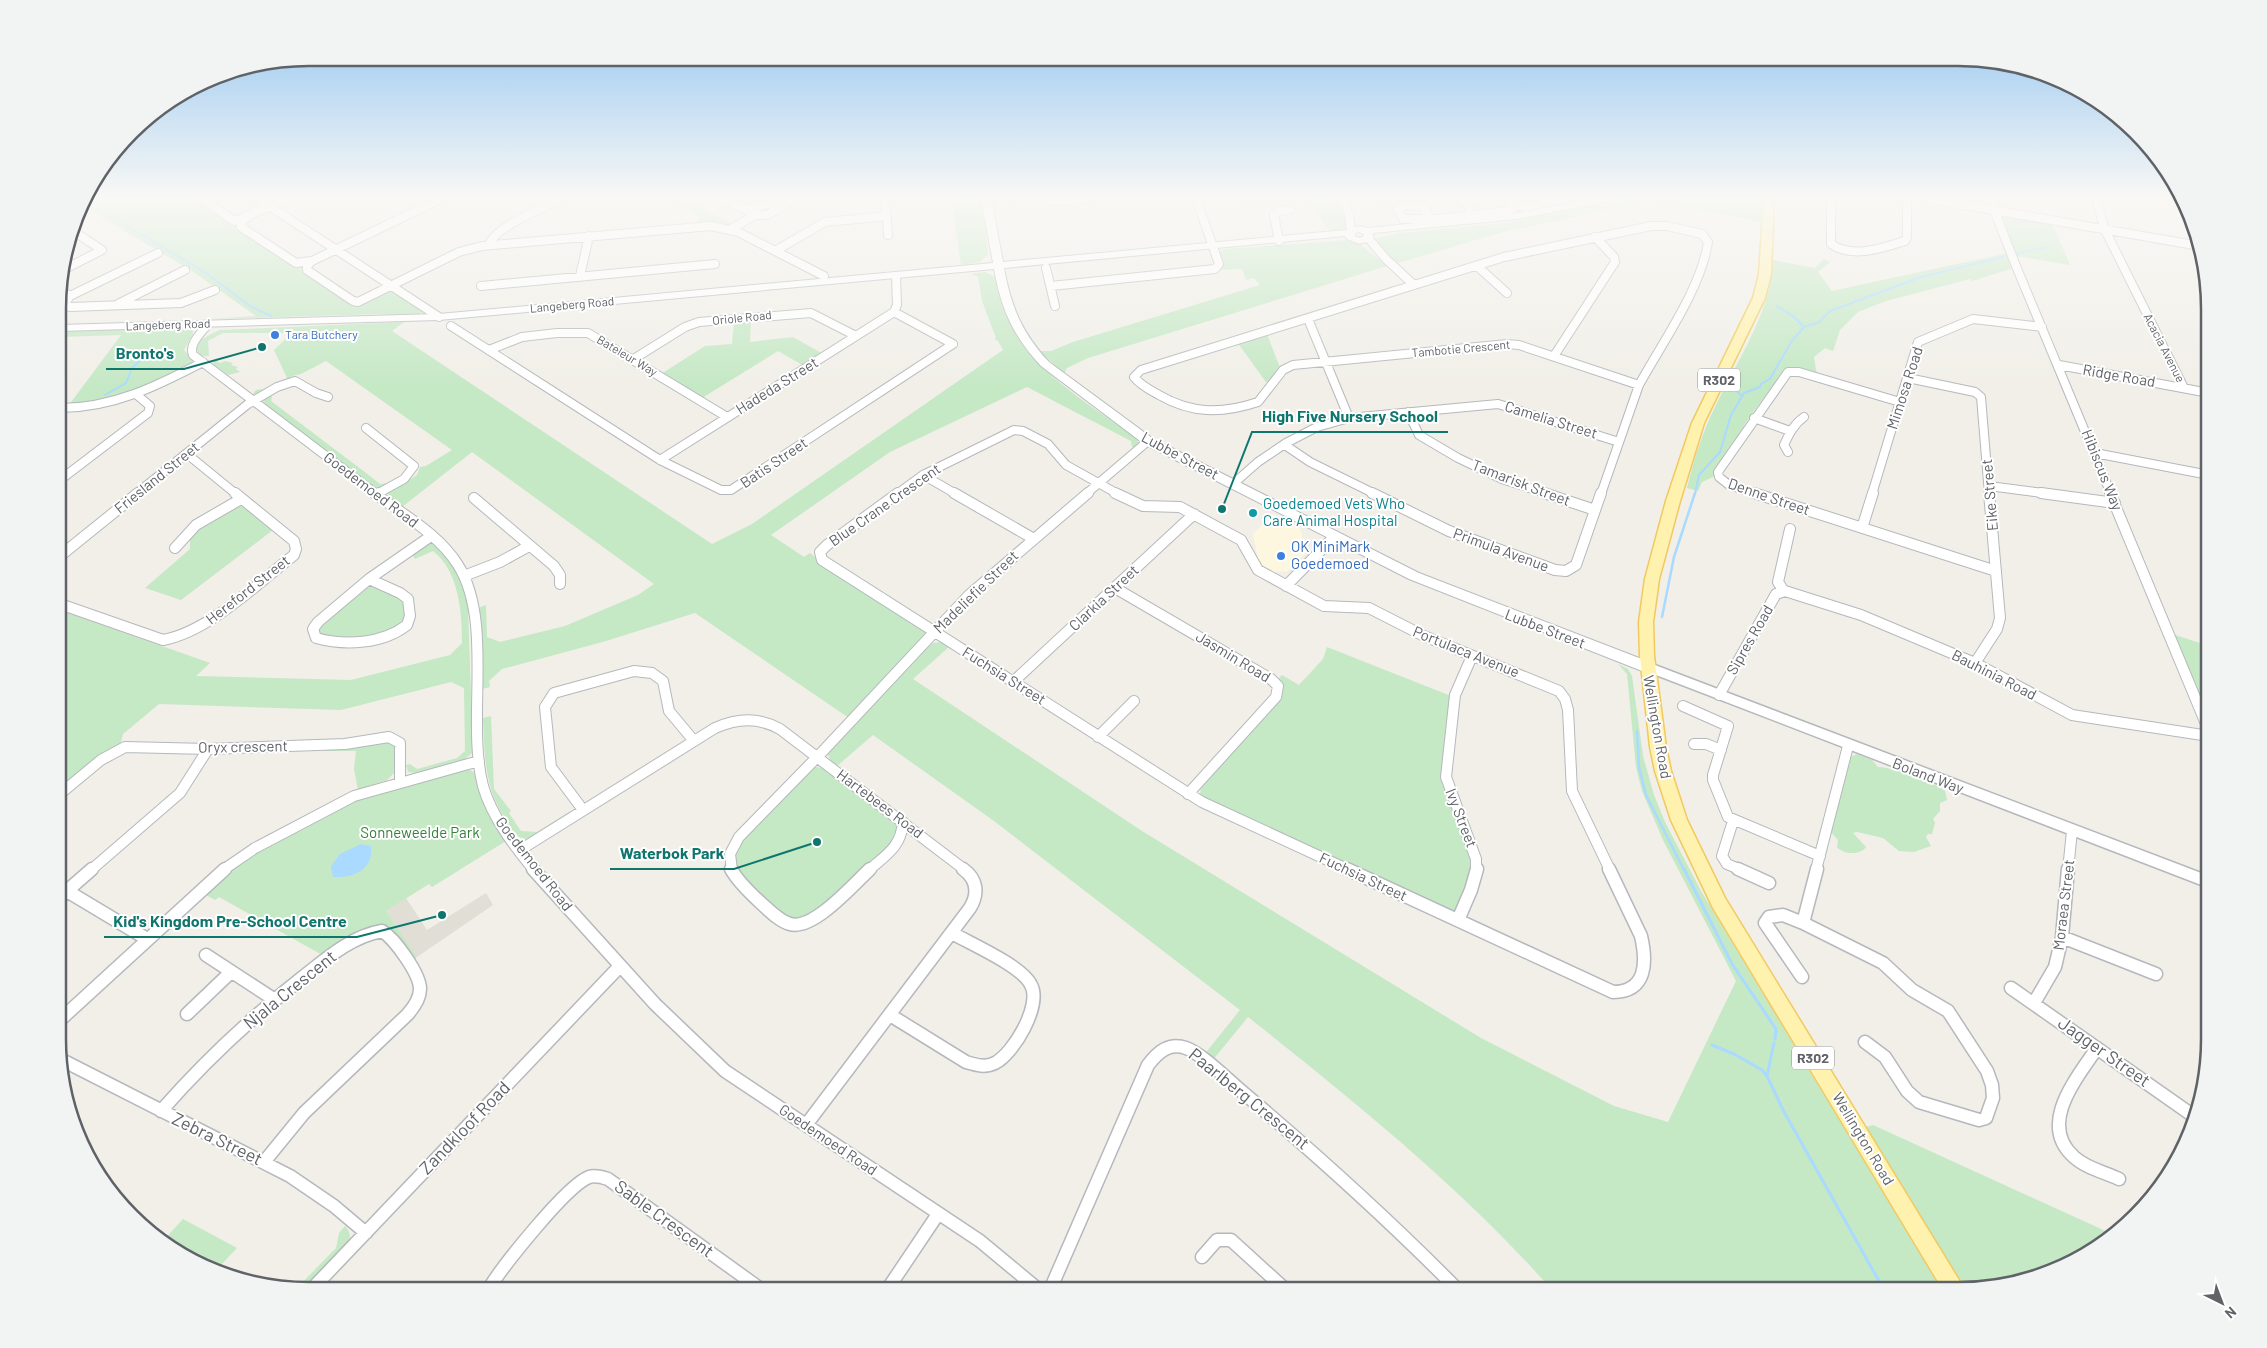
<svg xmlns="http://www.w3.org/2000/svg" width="2267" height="1348" font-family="Barlow,sans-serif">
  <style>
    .commercial { fill: #fef7e0 }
    .industrial { fill: #e0deda }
    .education { fill: #e1ded6 }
    .green { fill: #c5e8c5 }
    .water { fill: #aadaff }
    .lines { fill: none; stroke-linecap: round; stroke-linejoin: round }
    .stream-far2 { stroke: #aadaff; stroke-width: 2 }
    .stream-far1 { stroke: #aadaff; stroke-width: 2.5 }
    .stream { stroke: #aadaff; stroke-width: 3 }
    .minor-far2-casing { stroke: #b5b8bc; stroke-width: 10 }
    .minor-far1-casing { stroke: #b5b8bc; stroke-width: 12 }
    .minor-casing { stroke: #b5b8bc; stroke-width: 15 }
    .tertiary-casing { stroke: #b5b8bc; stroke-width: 3 }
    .secondary-casing { stroke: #b6babf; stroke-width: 2 }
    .primary-casing { stroke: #f2c960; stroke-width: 3 }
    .minor-far2 { stroke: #fff; stroke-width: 8 }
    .minor-far1 { stroke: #fff; stroke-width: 10 }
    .minor { stroke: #fff; stroke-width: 12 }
    .tertiary { fill: #fff; fill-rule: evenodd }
    .secondary { fill: #fff; fill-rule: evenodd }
    .primary { fill: #fff2af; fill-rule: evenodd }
    .shop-dot { fill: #3f7fe0; stroke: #fff; stroke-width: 2 }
    .culture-dot { fill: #0f9aa8; stroke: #fff; stroke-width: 2 }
    .labels { text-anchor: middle; stroke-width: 4; stroke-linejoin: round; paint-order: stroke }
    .far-street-label { font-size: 12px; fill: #5f6368; stroke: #fff }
    .far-shop-label { font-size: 12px; fill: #366cbe; stroke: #fff; text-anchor: start }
    .shield { fill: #fff; stroke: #8f9295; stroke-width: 1 }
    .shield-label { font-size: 14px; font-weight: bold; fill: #5f6368 }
    .street-label { font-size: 15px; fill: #5f6368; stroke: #fff }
    .culture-label { font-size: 15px; fill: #0d838f; stroke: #fff; text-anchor: start }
    .shop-label { font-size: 15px; fill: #366cbe; stroke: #fff; text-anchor: start }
    .park-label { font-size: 15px; fill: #348238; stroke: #fff }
    .near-street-label { font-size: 18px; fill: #5f6368; stroke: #fff }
    .rim { fill: none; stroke: #5f6368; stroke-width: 2.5 }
    .leader { fill: none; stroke: #0f766e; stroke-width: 2 }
    .callout-dot { fill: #0f766e; stroke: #fff; stroke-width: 2 }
    .callout-label { font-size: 16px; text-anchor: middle; font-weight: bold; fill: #0f766e; stroke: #fff; stroke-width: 4; stroke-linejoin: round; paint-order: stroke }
  </style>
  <rect width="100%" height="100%" fill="#f1efe8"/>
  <path class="commercial" d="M1273 514 1300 528 1306 553 1288 571 1274 572 1259 563 1253 534Z"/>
  <path class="industrial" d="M1375 198H1445L1379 205Z"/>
  <path class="education" d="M486 893 493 905 417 957 386 911 406 898 427 930Z"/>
  <path class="green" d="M83 198H198L355 306 394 290 424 309V312C412 318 393 315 379 314L210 319 256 316 192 271 91 211H84L86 207 81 205Z
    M664 198H712L691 202 732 224 727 227 695 225 700 217Z
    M951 198H982L988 254 980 262 961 265Z
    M1236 198H1337L1348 227 1340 232H1330L1307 201 1239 207Z
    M1625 198H1762L1761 223 1749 219 1663 204 1642 203 1503 232 1395 264 1374 239 1399 233 1505 223Z
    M2004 215 2052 223 2070 265 2016 256 2001 218Z
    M1347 240 1360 244 1387 266 1088 358 1067 368 1064 374 1040 351H1051L1073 342 1260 285 1254 278 1246 280 1242 269 1217 270 1219 253 1225 249Z
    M2008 253 2014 268 1972 281 1970 279 1886 301 1858 312 1840 330 1833 351 1825 348 1814 357 1817 376 1783 372 1748 419 1713 477 1702 482 1698 491 1687 488C1694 459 1703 431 1716 405 1737 361 1772 310 1773 260L1815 268 1824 259 1830 262 1818 272 1832 291Z
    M985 272 995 277C1007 358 1075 394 1135 437L1139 443 1135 448 1132 447 1131 441 1027 387 890 452 771 535 804 557 810 553 815 557 818 563 926 633V636L849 718 695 613 606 641 502 669 489 681 490 687 482 689 478 608 486 605 487 637 500 642 565 626 638 595 654 584 472 452 402 507 388 497V493L417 475 420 467 426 466 452 450 326 361 301 374 292 376 286 381 257 394H253L256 390 264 389 287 378 274 350 292 333H223L208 341 209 356H201L195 348 202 339 219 330 404 322 392 331 712 544 752 524 1003 350 998 341 994 339 996 338 982 301 978 277 971 274Z
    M751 320 750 342 793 337 823 354 804 366 778 351 702 398 661 374 705 346 732 344 734 321Z
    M125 329C133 335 178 327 192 329L193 333 184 350 193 361 192 364 118 399 69 405 121 335 60 337V331Z
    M1267 334 1280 368 1269 382H1266L1237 342Z
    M215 360 220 363 225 361 233 363 231 365 238 367 236 369 240 372 228 375 213 364Z
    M270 395 272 397 271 401 366 473 380 484 389 483V485L375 488 266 405 263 400Z
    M244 506 273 530 181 600 145 588 190 549V535L234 507Z
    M432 543 445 556 453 566 465 593 468 609 473 752 463 761 416 773 408 772 406 765 410 764 417 769 457 758 465 751 464 688 451 682 341 710 159 704 123 734 120 746 60 790V610L210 663 196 676 351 680 450 655 462 643C462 612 459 571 433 551L415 559 410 552 426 544Z
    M367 586C375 585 401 595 405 603 406 607 405 615 405 620L393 631 357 638 320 636 317 630Z
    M2172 634 2209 646V722Z
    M941 642 950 646 913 679 1142 831 1481 1038 1614 1106 1668 1122 1736 981 1663 840 1642 791 1636 767 1627 674 1618 664 1628 669 1632 676 1643 756 1654 795 1665 822 1701 891 1942 1290H1552C1462 1188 1355 1102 1248 1017L1212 1061 1204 1055 1240 1010 994 821 873 735 837 766 831 761 828 755 832 748 928 647 933 643Z
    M1327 647 1451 696 1443 782 1473 862 1474 869 1456 910 1450 912 1203 799 1200 795 1201 787 1279 700 1278 679 1282 675 1299 685 1323 659Z
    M491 716 494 789 511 811 509 813 521 831 537 832 569 812 570 814 531 838C520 841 516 835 510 826 484 790 485 760 483 718Z
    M389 741 396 748 394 773 387 780 358 790 354 769 356 751H325L326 749Z
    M1857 754 1872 760 1878 767C1895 768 1932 780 1945 791L1947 800 1940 803V811L1933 819 1935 823 1932 834H1928L1926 837 1931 846 1914 852 1899 851 1883 838 1857 832 1853 833 1866 847C1860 855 1844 855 1837 847L1838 840 1830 831 1834 825 1832 813C1838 802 1841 792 1845 780L1843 776 1850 757Z
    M816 767 824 768 899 827 896 839 814 915 801 920 783 916 739 873 734 859 738 844 812 768Z
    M467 769 474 772C480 801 489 817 506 841L432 887 429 884 386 911 417 957 413 960C407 951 399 934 389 928 368 917 340 946 324 956L219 897 215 900 204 894 224 875 256 852 355 800Z
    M1873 1125 2099 1228 2112 1235 2084 1257 2038 1277 1966 1290 1866 1127Z
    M183 1219 237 1248 216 1270 183 1257 163 1241Z
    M345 1226C349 1230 351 1235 349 1241 344 1254 315 1279 304 1290L296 1289 336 1248 339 1233Z"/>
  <path class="water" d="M361 844 371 846C374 870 353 878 333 877L331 866 340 854Z"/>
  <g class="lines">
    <path class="stream-far2" d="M83 200 206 273 250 306 271 316
      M2016 254 2048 247
      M1777 306 1793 316 1804 327
      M1729 384 1742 396
      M105 395 126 383 132 368 150 351
      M1695 494 1699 475 1720 452 1731 415 1744 393 1760 387 1761 384 1770 379 1791 342 1804 327 1819 322 1830 311 1921 277 2003 257"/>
    <path class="stream-far1" d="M1662 617 1674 557 1695 493
      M1637 731 1639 767 1646 795 1684 870"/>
    <path class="stream" d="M1684 869 1732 964 1776 1029 1775 1039
      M1712 1045 1734 1054 1762 1070 1767 1076 1783 1110 1884 1290
      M1767 1076 1774 1043"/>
    <defs>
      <path id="minor-far2" d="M202 198 234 221 291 198
        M257 198 439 317
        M885 198 888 235
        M1043 198 1057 201 1101 198
        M1342 198 1349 214 1351 230
        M1463 198 1472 214
        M1510 198 1513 204 1524 207 1567 198
        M1831 198V244C1853 259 1882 248 1905 241L1907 237V198
        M1924 198 2200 246
        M1992 198 1994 210 2016 266 2111 494
        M2096 198 2105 230 2184 388
        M723 199 744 209
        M1009 199 1016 198
        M755 215 744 209 787 200
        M248 217 241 222V227L296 263 312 261 443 198
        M1431 219 1422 205 1402 206 1398 209 1403 219H1437L1508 211 1516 206
        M1651 226H1667L1702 234 1708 242C1701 289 1662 343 1639 385L1519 345 1507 344 1293 365 1283 370 1258 402C1222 414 1192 414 1159 395 1150 390 1140 385 1134 377L1141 370 1504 257Z
        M731 229 755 215H767L796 198
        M1368 238 1386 259 1414 285
        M1279 241 1274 215 1279 211 1291 209
        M489 244C499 224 544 208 564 198
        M775 251 825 222 887 216
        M158 253 70 296 64 305 70 307 181 303 215 290
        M312 261 307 266V270L353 301 358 302 459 252 482 246 711 226 738 232 824 276
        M1477 266 1507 293
        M1046 268 1055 306
        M61 271 102 250 73 231
        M580 276 589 236
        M481 286 715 264
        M1051 286 1215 269 1219 264 1196 198
        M60 290 70 296
        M118 304 185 270
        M894 312 897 305 896 276
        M1308 319 1349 418
        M208 324C202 332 188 344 193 355L376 494
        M451 326 660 460 721 490H731L953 344 894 312
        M489 350 522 337 557 333H588L727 417
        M1554 356 1615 262 1614 257 1595 237
        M632 360 685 327 699 322 811 313 856 336
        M2059 365 2209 393
        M1908 378 1975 392 1981 397 1989 494
        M60 408C113 408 157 386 203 362
        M1408 412 1419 435 1458 458 1502 479 1548 494
        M1754 418 1790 431
        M366 428 414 466 404 479 377 494
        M1285 445 1310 462 1375 494
        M1788 452 1784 445C1789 434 1794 424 1804 417
        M2095 453 2209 475
        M187 454 236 494
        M660 460 894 312
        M923 475 956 494
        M60 480 148 413 150 406 137 395
        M1233 484 1258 462 1286 443 1317 427 1349 418 1498 404 1619 442
        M1989 486 2050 494
        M136 494 248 404 277 387 295 381 316 393 328 397
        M897 494 923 475 1014 430 1023 431 1048 444 1066 465 1118 494
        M1086 494 1148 441
        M1601 494 1639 385
        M1758 494 1729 485 1719 477 1718 472 1788 372H1799L1900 402
        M1872 494 1918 342 1973 319 2042 327"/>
      <path id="minor-far1" d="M374 493C402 514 439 534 458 565 494 622 466 721 483 786 492 817 514 846 534 870
        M898 493 827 545 820 552 822 560 1202 802 1349 870
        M954 493 1034 539
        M1115 493 1143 506 1180 507 1241 540 1258 570 1324 606 1369 608 1424 636 1559 691 1565 699 1568 710 1572 791 1610 870
        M1372 493 1449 531 1555 570 1566 571 1576 565 1601 493
        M1544 493 1595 510
        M1754 493 1996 571
        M2041 493 2115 503
        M2110 493 2209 731
        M377 494 379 493
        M474 498 554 566 560 575V584
        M1862 528 1873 493
        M175 548 196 525 241 499
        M60 556 138 493
        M464 576 500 562 529 546
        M369 579 400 593 408 599 410 616 407 625C383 644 345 646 316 638L313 629 318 622Z
        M369 579 431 536
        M1286 586 1335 536
        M1115 588 1271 679 1278 686 1276 697 1188 794
        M1783 590 1778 582 1790 529
        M60 604 163 640C208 632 257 584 294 555L296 549 294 541 235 493
        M1472 656 1455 695 1446 777 1476 859V870
        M1975 663 1997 629 2000 618 1989 493
        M1014 681 1194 514
        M1719 695 1776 594 1785 591 1861 615 1975 663 2072 715 2209 736
        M1683 706 1728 726 1713 775V780L1728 817 1820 856
        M1098 737 1134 701
        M1694 744H1706L1721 750
        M60 794 101 760 125 747 208 749 345 744 389 737 400 743V782
        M583 810 551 767 545 707 554 693 634 671 652 673 663 681 669 711 694 741
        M1733 821 1722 856 1727 864 1741 870
        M520 850 715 728C738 718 758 717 780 729L965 870
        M91 870 180 793 208 749
        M223 870 255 848 354 796 479 761
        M732 870 730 854 739 837 823 751 969 595 1088 493
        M869 870C887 854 901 847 903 822
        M1816 870 1848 746
        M2068 870 2072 831"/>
      <path id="minor" d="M533 869 655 1004 725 1071 980 1241 1039 1290
        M731 869C738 882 751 894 762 904 770 911 779 921 790 924 813 931 854 884 870 869
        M1347 869 1613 992C1647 992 1647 962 1641 936L1609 869
        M1738 869 1769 883
        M1817 869 1803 923 1883 963 1912 990 1948 1011 1987 1071 1992 1085 1993 1098 1986 1118 1979 1120 1919 1102 1907 1091 1885 1057 1865 1042
        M67 891 147 939
        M60 897 92 869
        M1458 920 1471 890 1477 869
        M2062 937 2156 974
        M206 955 275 1000
        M1802 977 1765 923 1769 917 1783 915 1803 923
        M2011 988 2195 1117
        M2034 1003 2055 967 2062 937 2068 869
        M187 1014 231 972
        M890 1015 966 1062C976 1065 985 1068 995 1063 1014 1053 1042 1005 1031 985 1022 966 971 944 952 933
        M60 1020 225 869
        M2097 1048C2077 1078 2037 1124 2074 1157 2086 1168 2104 1172 2119 1179
        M60 1059 290 1176 334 1206 366 1233
        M161 1111C204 1062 252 1017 303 977 327 958 352 936 382 931 395 939 420 974 420 989 420 999 414 1007 408 1014L304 1113 264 1162
        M806 1125 970 908C979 893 977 879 963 869
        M1202 1257 1217 1240H1231L1286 1290
        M311 1290 620 966
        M488 1290C502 1267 566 1186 589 1177 595 1175 602 1177 608 1179L762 1290
        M887 1290 938 1214
        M1050 1290 1148 1065C1158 1052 1169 1042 1186 1048 1203 1054 1231 1083 1246 1095 1319 1157 1390 1221 1458 1290"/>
      <path id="tertiary" d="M1647 662 2209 876V888L1643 670 1641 667 1643 664Z"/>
      <path id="secondary" d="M981 198H991L1003 262 1346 230 1360 226 1367 228 1517 213 1594 198H1614L1609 201 1517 219 1373 233V240L1359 244 1347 239 1345 236 1004 268C1011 307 1022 333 1049 362L1152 438 1419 573 1652 663 1654 667 1652 671H1642L1409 579 1144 444 1041 366C1013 336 1001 309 994 269L439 320 60 331V325L439 314 993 263ZM1359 232 1363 234 1364 236 1360 238 1355 236V233Z"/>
      <path id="primary" d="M1764 198H1774L1771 274 1765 298 1704 423 1680 501 1659 579 1653 622 1654 656 1666 747 1671 771 1687 820 1725 898 1965 1290H1943L1713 908 1671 820 1655 771 1650 747 1640 656 1639 622 1645 579 1666 501 1692 423 1753 298 1759 274Z"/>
    </defs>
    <use href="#minor-far2" class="minor-far2-casing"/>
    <use href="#minor-far1" class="minor-far1-casing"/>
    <use href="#minor" class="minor-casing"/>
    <use href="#tertiary" class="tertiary-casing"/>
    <use href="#secondary" class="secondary-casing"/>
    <use href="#primary" class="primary-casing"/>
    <use href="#minor-far2" class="minor-far2"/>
    <use href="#minor-far1" class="minor-far1"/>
    <use href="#minor" class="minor"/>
    <use href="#tertiary" class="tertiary"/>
    <use href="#secondary" class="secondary"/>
    <use href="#primary" class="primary"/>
  </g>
  <linearGradient id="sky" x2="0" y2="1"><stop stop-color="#8fc3f1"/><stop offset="0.51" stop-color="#f9f8f5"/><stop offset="1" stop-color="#f9f8f5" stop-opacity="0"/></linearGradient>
  <rect width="2267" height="387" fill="url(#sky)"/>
  <g class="shop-dot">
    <circle cx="275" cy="335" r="5"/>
    <circle cx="1281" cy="556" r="5"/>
  </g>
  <circle class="culture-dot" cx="1253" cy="513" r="5"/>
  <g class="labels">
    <g class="far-street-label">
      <text transform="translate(572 305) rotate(-5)" y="4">Langeberg Road</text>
      <text transform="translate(742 318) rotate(-6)" y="4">Oriole Road</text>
      <text transform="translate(168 325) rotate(-2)" y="4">Langeberg Road</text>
      <text transform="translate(2164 348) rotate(63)" y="4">Acacia Avenue</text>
      <text transform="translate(1461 349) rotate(-5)" y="4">Tambotie Crescent</text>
      <text transform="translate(627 356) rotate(31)" y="4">Bateleur Way</text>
    </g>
    <g class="far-shop-label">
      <text x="285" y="339">Tara Butchery</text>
    </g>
    <g class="shield">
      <rect x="1698" y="368.5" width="42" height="23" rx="4"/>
      <rect x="1792" y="1046.5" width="42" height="23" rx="4"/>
    </g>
    <g class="shield-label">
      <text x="1719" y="385">R302</text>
      <text x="1813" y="1063">R302</text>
    </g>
    <g class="street-label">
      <text transform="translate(2119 376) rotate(10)" y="5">Ridge Road</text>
      <text transform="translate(777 386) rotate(-32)" y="5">Hadeda Street</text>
      <text transform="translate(1905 388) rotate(-72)" y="5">Mimosa Road</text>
      <text transform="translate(1551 420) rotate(17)" y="5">Camelia Street</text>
      <text transform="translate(1180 456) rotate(28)" y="5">Lubbe Street</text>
      <text transform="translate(774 463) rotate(-34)" y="5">Batis Street</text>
      <text transform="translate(2102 470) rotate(68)" y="5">Hibiscus Way</text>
      <text transform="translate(157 478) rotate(-39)" y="5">Friesland Street</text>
      <text transform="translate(1521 483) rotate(21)" y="5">Tamarisk Street</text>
      <text transform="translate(371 490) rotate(37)" y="5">Goedemoed Road</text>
      <text transform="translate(1990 495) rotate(-95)" y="5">Eike Street</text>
      <text transform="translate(1769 497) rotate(19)" y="5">Denne Street</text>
      <text transform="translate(885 505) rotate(-35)" y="5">Blue Crane Crescent</text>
      <text transform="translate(1501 550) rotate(20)" y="5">Primula Avenue</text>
      <text transform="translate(248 590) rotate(-38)" y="5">Hereford Street</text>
      <text transform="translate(976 592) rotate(-44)" y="5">Madeliefie Street</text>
      <text transform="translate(1104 598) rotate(-43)" y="5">Clarkia Street</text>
      <text transform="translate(1545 629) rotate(21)" y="5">Lubbe Street</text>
      <text transform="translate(1750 640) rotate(-60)" y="5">Sipres Road</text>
      <text transform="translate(1466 652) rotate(22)" y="5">Portulaca Avenue</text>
      <text transform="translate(1233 657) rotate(31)" y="5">Jasmin Road</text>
      <text transform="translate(1994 675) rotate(27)" y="5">Bauhinia Road</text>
      <text transform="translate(1004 676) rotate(32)" y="5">Fuchsia Street</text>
      <text transform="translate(1657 727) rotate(80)" y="5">Wellington Road</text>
      <text transform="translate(243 747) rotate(-1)" y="5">Oryx crescent</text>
      <text transform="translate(1928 776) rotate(21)" y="5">Boland Way</text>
      <text transform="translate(880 804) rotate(37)" y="5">Hartebees Road</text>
      <text transform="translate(1461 818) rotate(69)" y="5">Ivy Street</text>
      <text transform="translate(534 864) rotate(52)" y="5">Goedemoed Road</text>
      <text transform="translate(1363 877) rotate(25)" y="5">Fuchsia Street</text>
      <text transform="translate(2064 905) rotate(-83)" y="5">Moraea Street</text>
      <text transform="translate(1863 1139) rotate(59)" y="5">Wellington Road</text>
      <text transform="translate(828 1140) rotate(34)" y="5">Goedemoed Road</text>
    </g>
    <g class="culture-label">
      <text x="1263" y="509">Goedemoed Vets Who<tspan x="1263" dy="17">Care Animal Hospital</tspan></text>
    </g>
    <g class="shop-label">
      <text x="1291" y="552">OK MiniMark<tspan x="1291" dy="17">Goedemoed</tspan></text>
    </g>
    <g class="park-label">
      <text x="420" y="838">Sonneweelde Park</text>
    </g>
    <g class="near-street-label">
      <text transform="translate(290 990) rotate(-39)" y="6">Njala Crescent</text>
      <text transform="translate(2104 1052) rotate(35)" y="6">Jagger Street</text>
      <text transform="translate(1249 1099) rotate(39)" y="6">Paarlberg Crescent</text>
      <text transform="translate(465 1128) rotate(-46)" y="6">Zandkloof Road</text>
      <text transform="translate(217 1139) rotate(26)" y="6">Zebra Street</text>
      <text transform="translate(664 1219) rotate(36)" y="6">Sable Crescent</text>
    </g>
  </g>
  <path d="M0 0H2267V1348H0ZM309 66H1958A243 243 0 0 1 2201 309V1039A243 243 0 0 1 1958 1282H309A243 243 0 0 1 66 1039V309A243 243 0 0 1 309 66Z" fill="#f2f3f3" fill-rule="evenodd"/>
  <path class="rim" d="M309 66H1958A243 243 0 0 1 2201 309V1039A243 243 0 0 1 1958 1282H309A243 243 0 0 1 66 1039V309A243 243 0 0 1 309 66Z"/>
  <path class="leader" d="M262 347L184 369H106M1222 509L1252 432H1448M817 842L734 869H610M442 915L357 937H104"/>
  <g class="callout-dot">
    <circle cx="262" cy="347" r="5"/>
    <circle cx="1222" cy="509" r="5"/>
    <circle cx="817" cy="842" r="5"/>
    <circle cx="442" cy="915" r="5"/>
  </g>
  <g class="callout-label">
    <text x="145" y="359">Bronto's</text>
    <text x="1350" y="422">High Five Nursery School</text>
    <text x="672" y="859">Waterbok Park</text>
    <text x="230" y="927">Kid's Kingdom Pre-School Centre</text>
  </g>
  <g transform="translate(2222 1303) rotate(138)" stroke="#ffffff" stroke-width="4" paint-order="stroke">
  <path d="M0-4L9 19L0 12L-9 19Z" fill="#5f6368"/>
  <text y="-8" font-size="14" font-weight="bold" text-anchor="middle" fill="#5f6368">N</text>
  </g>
</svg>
